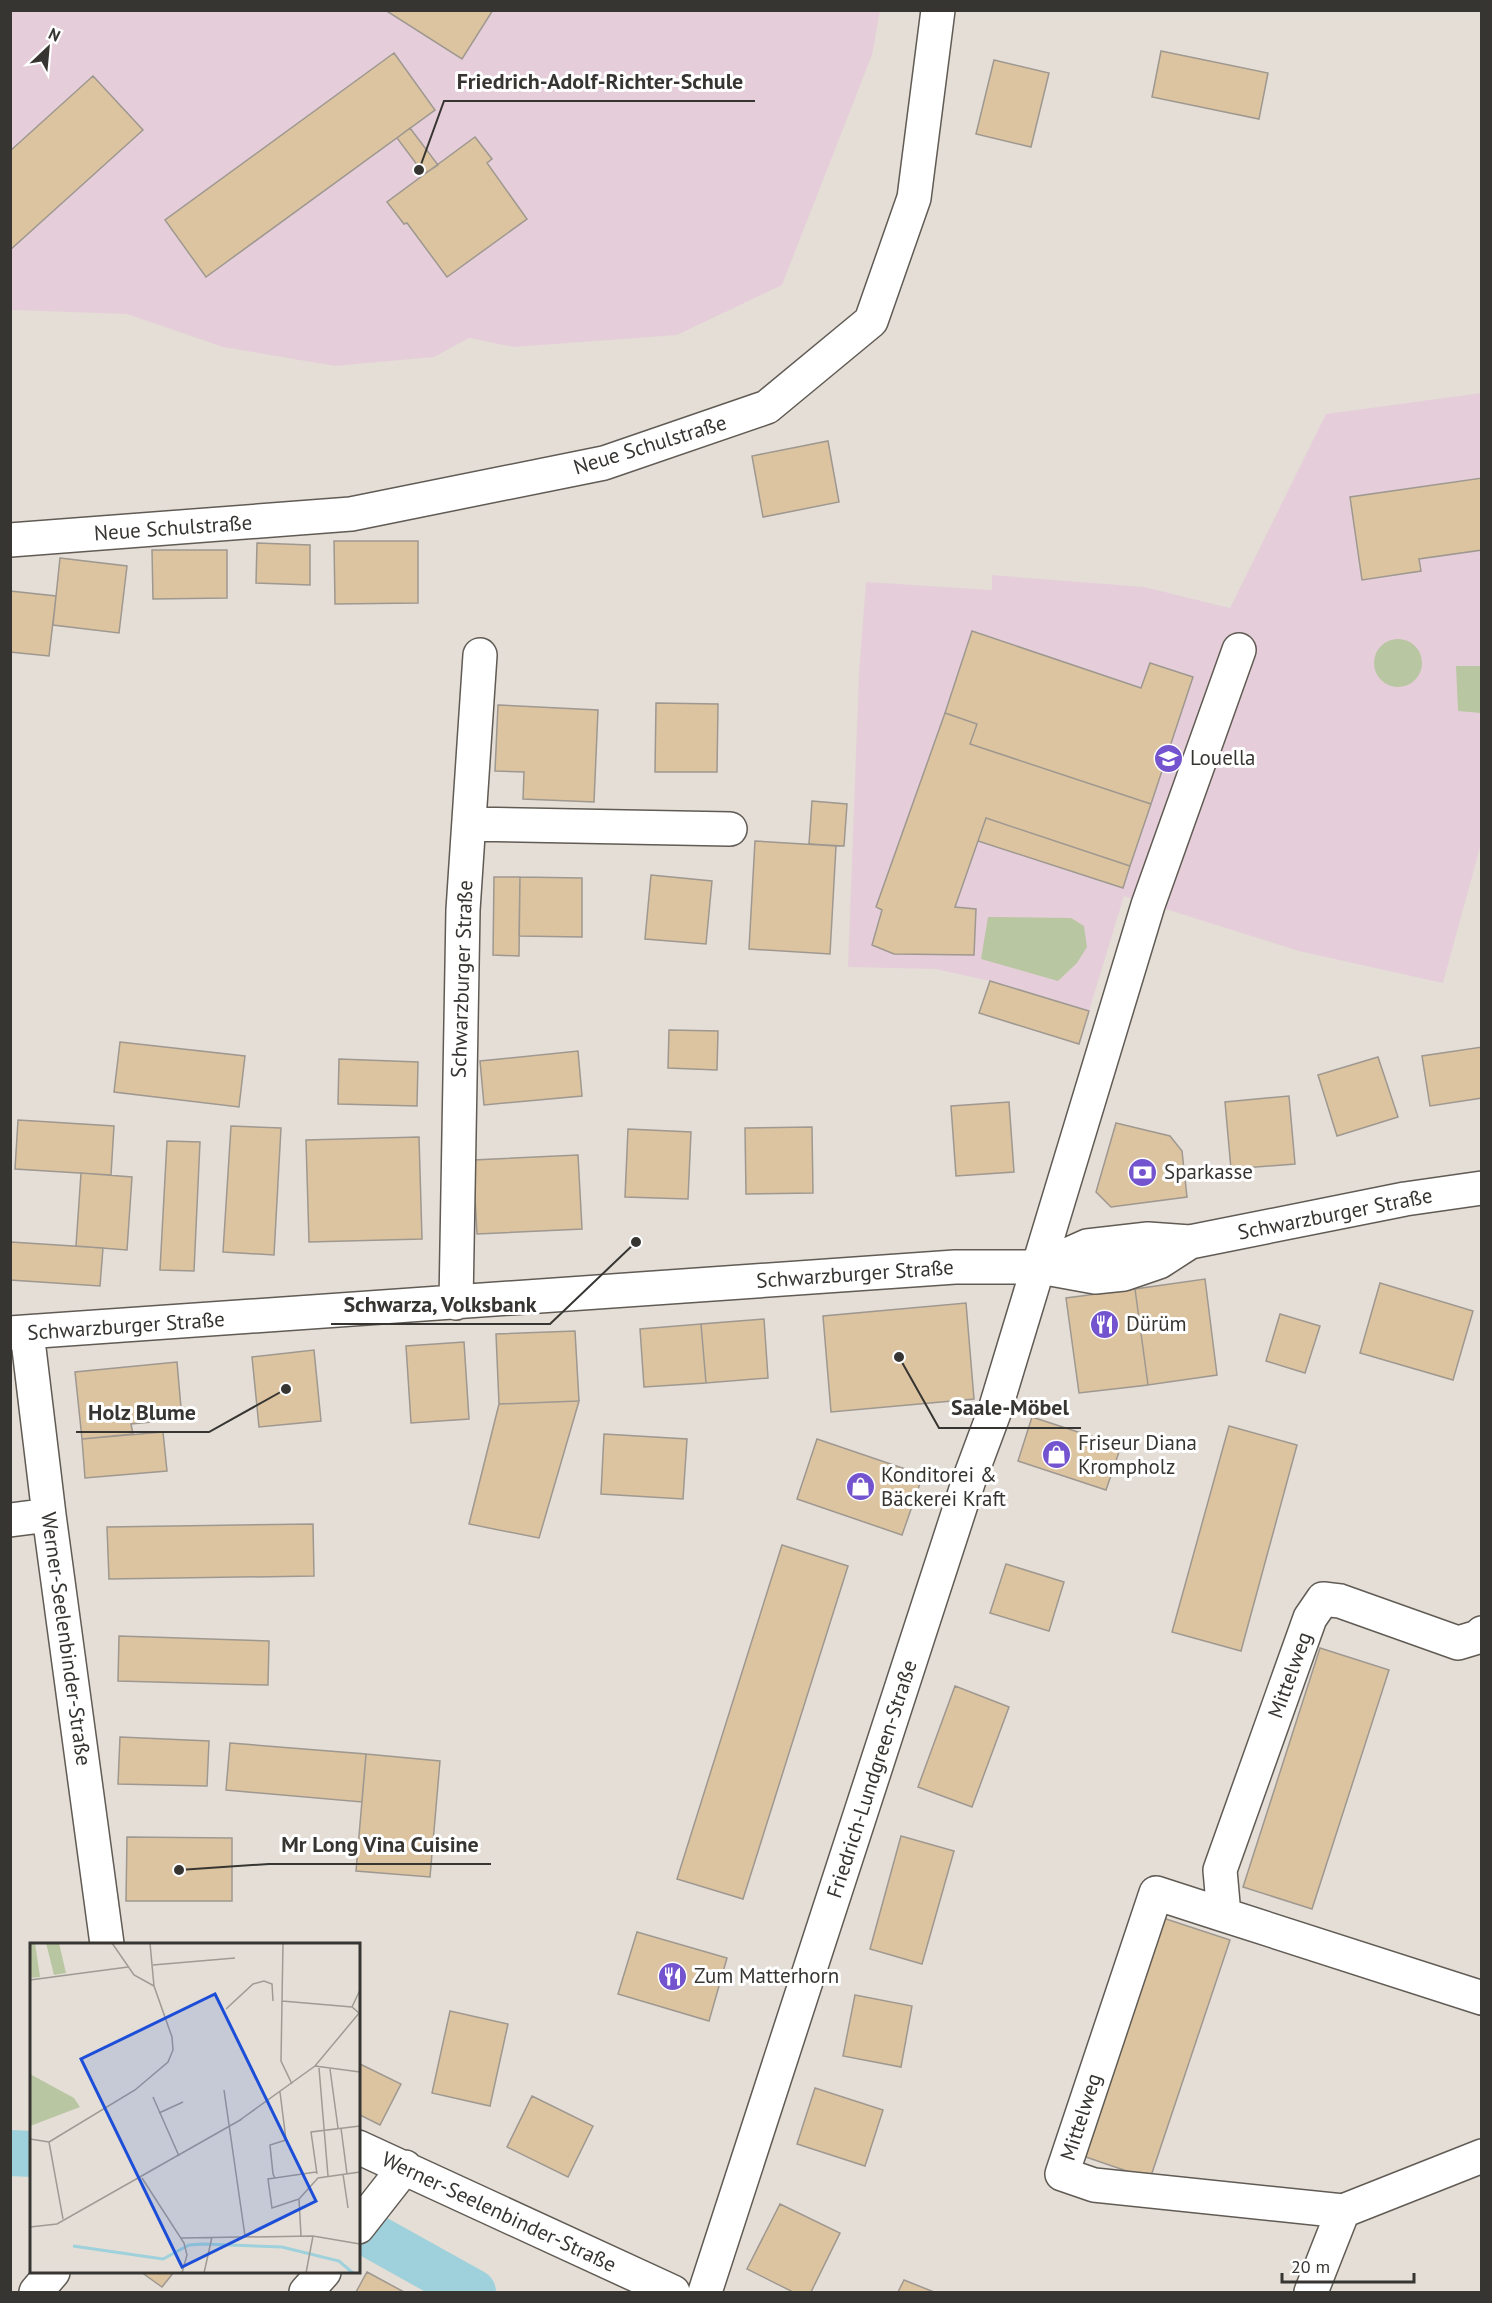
<svg xmlns="http://www.w3.org/2000/svg" width="1492" height="2303" font-family="'PT Sans',sans-serif">
  <style>
    .education { fill: #e5ced9 }
    .green { fill: #b9c6a2 }
    .lines { fill: none; stroke-linecap: round; stroke-linejoin: round }
    .canal { stroke: #9ed1db; stroke-width: 46 }
    .building { fill: #ddc4a0; stroke: #9e9890; stroke-width: 1.5 }
    .minor-casing { stroke: #605b54; stroke-width: 36 }
    .minor { stroke: #fff; stroke-width: 33 }
    .labels { text-anchor: middle; stroke-width: 6; stroke-linejoin: round; paint-order: stroke }
    .street-label { font-size: 21px; fill: #373532; stroke: #fff }
    .poi-label { font-size: 21px; fill: #373532; stroke: #fff; text-anchor: start }
    .inset-river { fill: none; stroke: #9ed1db; stroke-width: 3 }
    .inset-road { fill: none; stroke: #9f9a94; stroke-width: 1.5 }
    .view { fill: #1d4ed8; fill-opacity: 0.15; stroke: #1d4ed8; stroke-width: 3 }
    .inset-edge { fill: none; stroke: #373532; stroke-width: 3 }
    .leader { fill: none; stroke: #373532; stroke-width: 2 }
    .callout-dot { fill: #373532; stroke: #fff; stroke-width: 2 }
    .callout-label { font-size: 22px; text-anchor: middle; font-weight: bold; fill: #373532; stroke: #fff; stroke-width: 6; stroke-linejoin: round; paint-order: stroke }
  </style>
  <rect width="100%" height="100%" fill="#e4ded6"/>
  <path class="education" d="M11 11H880L872 55 782 285 677 335 514 347 469 338 434 357 335 366 223 347 127 314 11 310Z
    M1481 393V844L1443 983 1299 951 1124 896 1089 1011 990 981 936 969 848 967 859 672 866 582 992 590V575L1144 587 1230 608 1326 414Z"/>
  <path class="green" d="M1374 663a24 24 0 1 1 48 0a24 24 0 1 1-48 0Z
    M1456 666H1481V713L1458 711Z
    M988 917 1071 918 1084 926 1087 947 1077 963 1058 981 981 959Z"/>
  <g class="lines">
    <path class="canal" d="M10 2153 32 2154
      M358 2228 473 2292"/>
  </g>
  <path class="building" d="M385 10H493L462 59Z
    M1161 51 1268 73 1259 119 1152 97Z
    M394 53 435 110 206 277 165 220Z
    M994 60 1049 73 1031 147 976 134Z
    M93 76 143 130 10 250V151Z
    M410 128 438 165 424 174 397 138Z
    M475 137 492 159 487 163 527 219 447 277 407 223 404 224 387 202Z
    M828 441 839 502 763 517 752 456Z
    M1482 478V550L1419 559 1421 571 1362 580 1350 497Z
    M334 541H418V603L335 604Z
    M257 543 310 545V585L256 583Z
    M152 550H227V598L153 599Z
    M60 558 127 566 119 633 53 625Z
    M10 591 56 596 49 656 10 652Z
    M972 631 1141 688 1150 663 1193 677 1151 804 970 744 977 724 945 713Z
    M656 703 718 704 717 772H655Z
    M498 705 598 710 594 802 523 799 524 772 495 771Z
    M945 713 977 724 970 744 1151 804 1130 866 986 818 955 907 976 909 974 955 894 954 872 945 882 910 876 907Z
    M812 801 847 804 844 846 809 844Z
    M986 818 1130 866 1123 888 978 841Z
    M755 841 836 846 830 954 749 949Z
    M651 875 712 881 706 944 645 939Z
    M494 877H520L519 956 493 955Z
    M520 877 582 878V937L519 936Z
    M990 981 1089 1011 1079 1044 979 1013Z
    M669 1030 718 1031 717 1070 668 1068Z
    M120 1042 245 1056 239 1107 114 1092Z
    M1482 1047V1098L1430 1106 1422 1056Z
    M578 1051 582 1096 484 1105 480 1061Z
    M1378 1057 1398 1117 1337 1136 1318 1075Z
    M339 1059 418 1062 417 1106 338 1104Z
    M1289 1096 1295 1164 1231 1169 1225 1102Z
    M1009 1102 1014 1172 956 1176 951 1106Z
    M18 1120 114 1126 111 1175 15 1169Z
    M1116 1123 1170 1136 1182 1151 1187 1197 1111 1207 1096 1192Z
    M231 1126 281 1128 274 1255 223 1252Z
    M812 1127 813 1193 746 1194 745 1128Z
    M628 1129 691 1132 688 1199 625 1197Z
    M419 1137 422 1239 309 1242 306 1140Z
    M167 1141 200 1142 194 1271 160 1270Z
    M578 1155 582 1229 477 1234 473 1160Z
    M81 1173 132 1177 127 1250 76 1246Z
    M11 1242 103 1248 100 1286 10 1280Z
    M1205 1279 1217 1375 1148 1385 1135 1289Z
    M1380 1283 1473 1311 1453 1380 1360 1353Z
    M1135 1289 1148 1385 1079 1393 1066 1298Z
    M966 1303 974 1399 831 1412 823 1316Z
    M1280 1314 1320 1326 1305 1373 1266 1361Z
    M764 1319 768 1378 706 1383 701 1324Z
    M701 1324 706 1383 644 1387 640 1329Z
    M575 1331 579 1401 499 1404 496 1334Z
    M464 1342 469 1419 411 1423 406 1346Z
    M314 1350 321 1421 259 1427 252 1357Z
    M177 1362 182 1419 131 1424 133 1434 82 1439 75 1372Z
    M579 1401 539 1538 469 1524 499 1404Z
    M1032 1417 1121 1446 1106 1490 1018 1461Z
    M1229 1426 1297 1445 1241 1651 1172 1632Z
    M163 1432 167 1471 85 1478 82 1439Z
    M604 1434 687 1439 683 1499 601 1494Z
    M817 1439 923 1475 902 1535 797 1499Z
    M313 1524 314 1576 109 1579 107 1527Z
    M782 1545 848 1566 743 1899 677 1879Z
    M1006 1564 1064 1582 1049 1631 990 1613Z
    M119 1636 269 1641 268 1685 118 1681Z
    M1320 1648 1389 1670 1312 1909 1243 1887Z
    M955 1686 1009 1707 972 1807 918 1787Z
    M120 1737 209 1741 207 1786 118 1784Z
    M230 1743 366 1754 362 1802 226 1790Z
    M366 1754 440 1761 430 1877 356 1871Z
    M901 1836 954 1851 922 1964 870 1949Z
    M127 1837 232 1838V1901H126Z
    M1163 1918 1230 1940 1150 2179 1083 2156Z
    M637 1932 727 1958 709 2021 618 1994Z
    M855 1995 912 2006 901 2067 843 2056Z
    M450 2011 508 2024 490 2106 432 2093Z
    M358 2063 401 2084 380 2125 358 2114Z
    M815 2088 883 2110 865 2166 797 2144Z
    M532 2096 593 2126 568 2177 507 2147Z
    M780 2204 840 2233 811 2292H793L747 2269Z
    M141 2272H174L162 2287Z
    M367 2272 404 2292H356Z
    M904 2280 934 2292H898Z"/>
  <g class="lines">
    <defs>
      <path id="minor" d="M10 540 351 514 604 463 767 407 871 321 914 198 938 10
        M469 824 730 829
        M1040 1267 1087 1246 1148 1239 1190 1242 1405 1199 1482 1188
        M456 1303 463 910 480 655
        M27 1332 49 1515 107 1944
        M10 1333 955 1267H1040L1095 1277 1124 1274 1159 1262 1190 1242
        M10 1520 49 1515
        M1482 1633 1478 1637 1458 1643 1340 1601 1323 1599 1310 1618 1220 1870 1224 1915 1482 1998
        M1224 1915 1156 1893 1062 2174 1094 2185 1343 2211
        M358 2147 673 2292
        M358 2227 405 2167
        M36 2292 53 2272
        M306 2292 324 2272
        M705 2292 969 1480 994 1413 1148 905 1239 650
        M1311 2292 1343 2211 1482 2156"/>
    </defs>
    <use href="#minor" class="minor-casing"/>
    <use href="#minor" class="minor"/>
  </g>
  <defs>
    <symbol id="school-disc" viewBox="-11 -11 22 22"><circle r="9.5" fill="#7454ce" stroke="#fff"/><path d="M0-5L7-2L0 1L-7-2ZM-4 1L0 2.5L4 1V4Q0 6-4 4Z" fill="#fff"/></symbol>
    <symbol id="bank-disc" viewBox="-11 -11 22 22"><circle r="9.5" fill="#7454ce" stroke="#fff"/><path d="M-6-4H6V4H-6ZM0-2.3a2.3 2.3 0 1 0 0 4.6a2.3 2.3 0 1 0 0-4.6Z" fill="#fff"/></symbol>
    <symbol id="restaurant-disc" viewBox="-11 -11 22 22"><circle r="9.5" fill="#7454ce" stroke="#fff"/><path d="M-5-6h1v4h1v-4h1v4h1v-4h1v5L-1.5 .5V6h-2V.5L-5-1ZM5-6V6H3V1.5H1.5Q1.5-4 5-6Z" fill="#fff"/></symbol>
    <symbol id="shop-disc" viewBox="-11 -11 22 22"><circle r="9.5" fill="#7454ce" stroke="#fff"/><path d="M-5-2.5h2.3a2.7 3.5 0 0 1 5.4 0H5L5.5 6h-11ZM-1.5-2.5h3a1.5 2.3 0 0 0-3 0Z" fill="#fff"/></symbol>
  </defs>
  <g fill-rule="evenodd">
    <use href="#school-disc" x="1152" y="742" width="33" height="33"/>
    <use href="#bank-disc" x="1126" y="1156" width="33" height="33"/>
    <use href="#restaurant-disc" x="1088" y="1308" width="33" height="33"/>
    <use href="#shop-disc" x="1040" y="1438" width="33" height="33"/>
    <use href="#shop-disc" x="844" y="1470" width="33" height="33"/>
    <use href="#restaurant-disc" x="656" y="1960" width="33" height="33"/>
  </g>
  <g class="labels">
    <g class="street-label">
      <text transform="translate(650 445) rotate(-17)" y="7">Neue Schulstraße</text>
      <text transform="translate(173 528) rotate(-4)" y="7">Neue Schulstraße</text>
      <text transform="translate(462 979) rotate(-88)" y="7">Schwarzburger Straße</text>
      <text transform="translate(1335 1214) rotate(-11)" y="7">Schwarzburger Straße</text>
      <text transform="translate(855 1274) rotate(-4)" y="7">Schwarzburger Straße</text>
      <text transform="translate(126 1326) rotate(-4)" y="7">Schwarzburger Straße</text>
      <text transform="translate(66 1639) rotate(82)" y="7">Werner-Seelenbinder-Straße</text>
      <text transform="translate(1290 1675) rotate(-70)" y="7">Mittelweg</text>
      <text transform="translate(872 1779) rotate(-72)" y="7">Friedrich-Lundgreen-Straße</text>
      <text transform="translate(1081 2117) rotate(-72)" y="7">Mittelweg</text>
      <text transform="translate(499 2212) rotate(25)" y="7">Werner-Seelenbinder-Straße</text>
    </g>
    <g class="poi-label">
      <text x="1190" y="765">Louella</text>
      <text x="1164" y="1179">Sparkasse</text>
      <text x="1126" y="1331">Dürüm</text>
      <text x="1078" y="1450">Friseur Diana<tspan x="1078" dy="24">Krompholz</tspan></text>
      <text x="881" y="1482">Konditorei &amp;<tspan x="881" dy="24">Bäckerei Kraft</tspan></text>
      <text x="694" y="1983">Zum Matterhorn</text>
    </g>
  </g>
  <g transform="translate(30 1943)">
    <rect width="330" height="330" fill="#e4ded6"/>
    <path d="M0 0H5L10 34 0 35ZM16 0H29L36 30 24 32ZM0 131 44 155 50 164 0 183Z" fill="#b9c6a2"/>
    <path class="inset-river" d="M43 303 133 316 159 302 173 301 252 304 309 318 323 330"/>
    <path class="inset-road" d="M82 0 104 32 124 43M253 0 251 118 262 141M123 22 205 15M0 37 98 24M252 58 322 64 329 70M322 64 330 47M196 66 223 41 234 38 242 41 243 58M285 123 330 129M289 125 298 233M300 126 308 185M194 147 215 293M250 149 256 197 240 202 243 231 245 235 286 229M123 154 149 213M129 170 153 159M210 177 285 123 330 69M311 185 317 231M0 196 19 199M19 199 105 147 138 119 143 107 142 94 124 43 120 0M19 199 33 276M287 231 281 189 330 183M313 231 318 265M112 235 154 300 157 312 152 330M245 235 238 236 242 265 269 256M0 284 27 281 212 176M271 293 269 256 288 235 330 229M151 295 283 293 330 301M174 330 182 294M276 330 283 293"/>
    <path class="view" d="M185 51 286 258 152 324 51 116Z"/>
    <rect width="330" height="330" class="inset-edge"/>
  </g>
  <path class="leader" d="M419 170L444 101H755M636 1242L550 1324H331M899 1357L939 1428H1081M286 1389L209 1432H76M179 1870L269 1864H491"/>
  <g class="callout-dot">
    <circle cx="419" cy="170" r="6"/>
    <circle cx="636" cy="1242" r="6"/>
    <circle cx="899" cy="1357" r="6"/>
    <circle cx="286" cy="1389" r="6"/>
    <circle cx="179" cy="1870" r="6"/>
  </g>
  <g class="callout-label">
    <text x="600" y="89">Friedrich-Adolf-Richter-Schule</text>
    <text x="440" y="1312">Schwarza, Volksbank</text>
    <text x="1010" y="1415">Saale-Möbel</text>
    <text x="142" y="1420">Holz Blume</text>
    <text x="380" y="1852">Mr Long Vina Cuisine</text>
  </g>
  <rect width="1492" height="2303" fill="none" stroke="#373532" stroke-width="24"/>
  <g transform="translate(48 48) rotate(26)" stroke="#ffffff" stroke-width="4.5" paint-order="stroke">
  <path d="M0-4.5L10 22L0 15L-10 22Z" fill="#373532"/>
  <text y="-9" font-size="16" font-weight="bold" text-anchor="middle" fill="#373532">N</text>
  </g>
  <path d="M1282 2273v9h132v-9" fill="none" stroke="#373532" stroke-width="3"/>
  <text x="1291" y="2273" font-size="18" fill="#373532" stroke="#ffffff" stroke-width="4.5" paint-order="stroke">20 m</text>
</svg>
